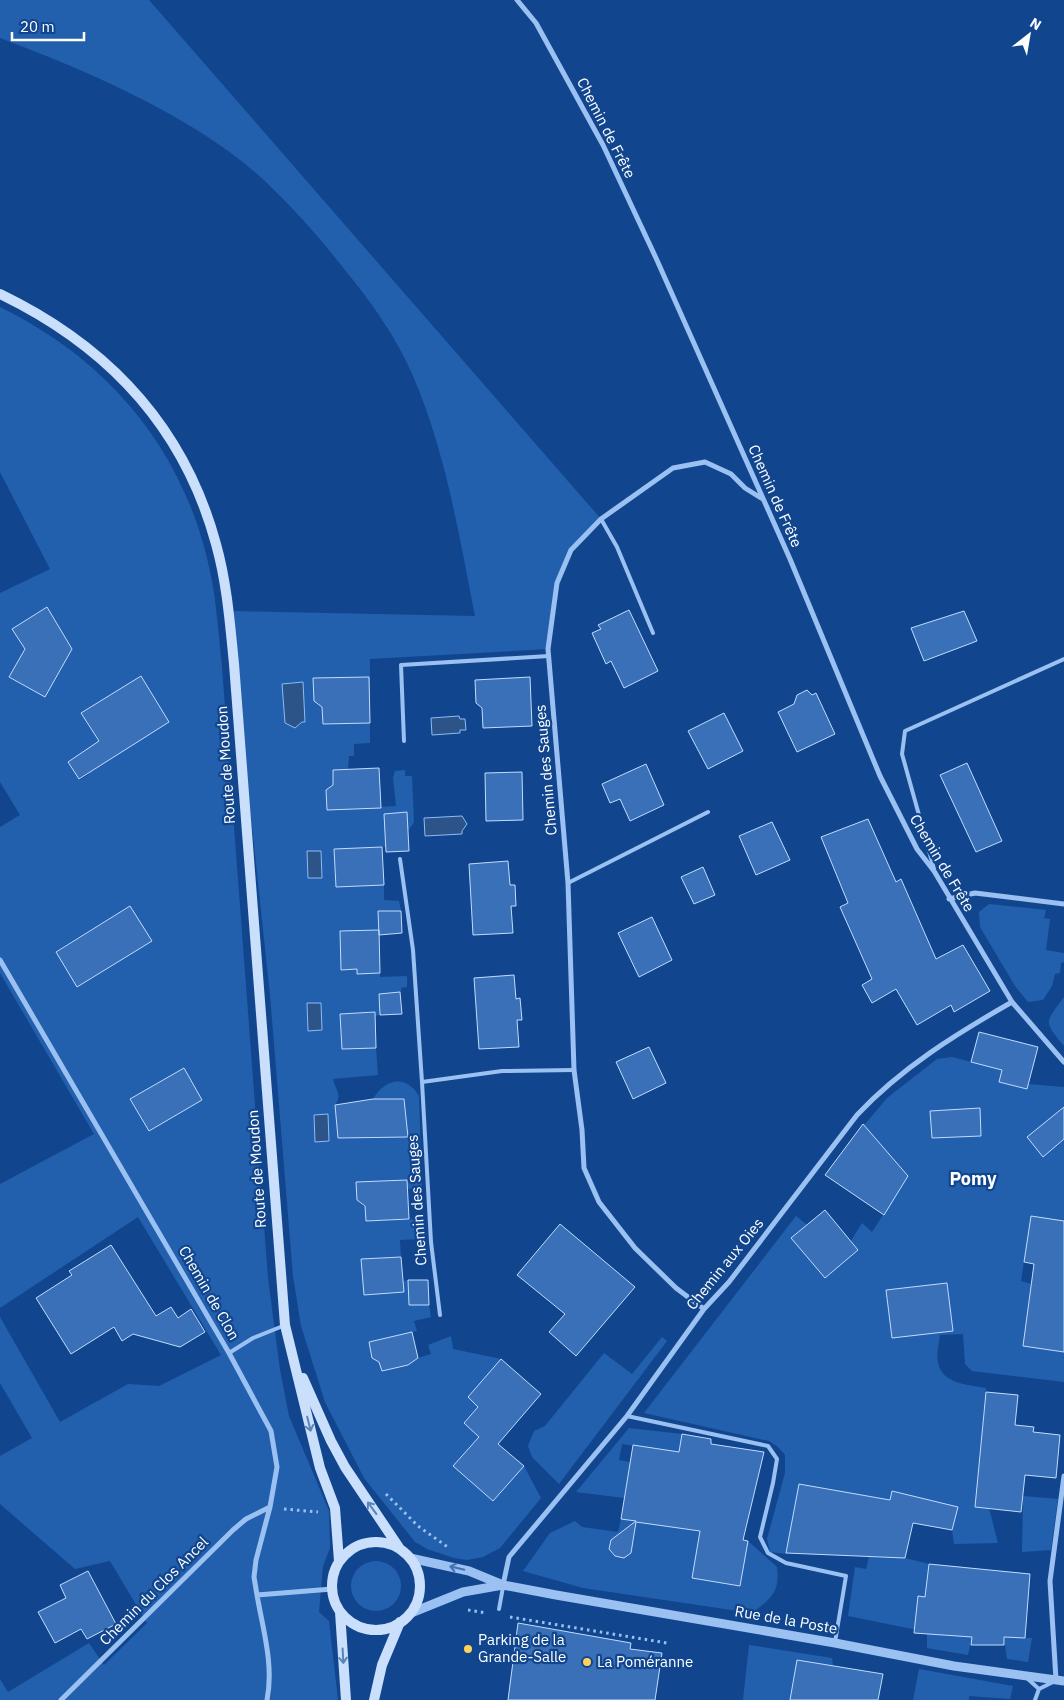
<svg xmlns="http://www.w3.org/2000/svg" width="1064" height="1700" font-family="'IBM Plex Sans',sans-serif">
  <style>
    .green { fill: #2260ae; fill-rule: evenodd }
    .water { fill: #2c5489; stroke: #8cbbf6 }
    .building { fill: #3970b8; stroke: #c1dcfd }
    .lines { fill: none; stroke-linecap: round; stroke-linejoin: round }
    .path { stroke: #9ac1f2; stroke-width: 3; stroke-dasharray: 2.5 4; stroke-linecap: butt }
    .service { stroke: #9ac1f2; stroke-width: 4 }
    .minor { stroke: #9ac1f2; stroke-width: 5 }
    .tertiary { stroke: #9ac1f2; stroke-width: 9 }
    .secondary { stroke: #c9dffc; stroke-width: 10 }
    .oneway { stroke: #5b83ba }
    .oneway2 { stroke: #4171b1 }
    .poi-dot { fill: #ffd25b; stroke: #11468e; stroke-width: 2 }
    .labels { text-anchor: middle; stroke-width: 4.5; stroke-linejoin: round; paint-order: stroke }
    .street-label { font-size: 15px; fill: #fff; stroke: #11468e }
    .poi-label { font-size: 15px; fill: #fff; stroke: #11468e; text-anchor: start }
    .quarter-label { font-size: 18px; font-weight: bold; fill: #fff; stroke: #11468e }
  </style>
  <rect width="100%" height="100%" fill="#11468e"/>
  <path class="green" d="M0 0H149L601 519 571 550 557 583 548 649 370 659V743L354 744V756H349L348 769 333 770V785L326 791 327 810 396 806 393 778 395 771 405 770V776H412L414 822 408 831 385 832 386 847 334 850 336 887 384 885V900L399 901 401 911 378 912 379 930 340 932 342 970 357 969V974L380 973V977L407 976V987L401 988V992L379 994 380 1015 375 1016 374 1012 340 1014 342 1049 376 1048 378 1075 333 1079C335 1089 343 1096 335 1105L338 1138 408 1137 404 1099H373C385 1079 406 1074 419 1096L422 1188 407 1189V1180L357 1182V1200L365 1208 366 1221 423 1219V1239L400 1240 401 1257 362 1259 364 1295 403 1292V1281L408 1280 409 1305H429L431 1317 414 1321 417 1331 369 1342 372 1358 379 1362 382 1371 408 1365 418 1358 431 1354 428 1345 451 1336 453 1349 501 1359 468 1397 478 1407 464 1423 479 1437 453 1466 493 1501 524 1466 541 1498 500 1548 483 1557 467 1560 454 1558 427 1549 415 1542 364 1478 325 1402 301 1326 293 1276 270 995 229 611 475 616C459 535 446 453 413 376 396 336 369 299 341 265 319 237 295 210 269 185 201 119 88 71 0 38Z
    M0 307C113 362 189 457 212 581 217 609 219 639 222 667L268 1278 280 1370 289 1416 329 1511 330 1548 323 1566 319 1612 329 1621 338 1700H0V1679L8 1692 89 1643 104 1665 147 1623 110 1561 75 1569 0 1504V1456L32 1438 0 1383V1317L60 1422 128 1384 159 1386 221 1355 138 1217 0 1308V1184L94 1134 0 973V827L20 815 0 782V593L50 569 0 472ZM47 607 72 649 45 697 9 677 25 649 12 629ZM141 676 169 722 110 759 81 713ZM77 756 89 774 80 780 68 762ZM130 906 78 986 56 951ZM183 1069 202 1100 149 1131 130 1099Z
    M989 904 1046 910 1044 918 1050 919 1046 950 1064 953V962L1061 963 1060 973 1055 974 1052 986 1043 1000 1028 1002 1015 986 980 927 979 912Z
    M1064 997V1046C1043 1021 1045 1023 1064 997Z
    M952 1057 1002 1070 999 1082 1027 1089 1028 1084 1064 1087V1221L1031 1217 1021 1281 1031 1284 1023 1346 1064 1352V1382L972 1371 965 1364 963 1334 940 1335C939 1343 936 1354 938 1362 941 1384 969 1385 986 1388L975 1507 989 1508 998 1543 954 1544 952 1530 957 1507 893 1491 888 1507 879 1498 799 1484 786 1554 770 1552 767 1539 785 1473V1455L778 1447 769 1441 644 1413 796 1216 807 1225 792 1238 825 1278 858 1250 851 1241 862 1223 872 1232 908 1176 863 1124 866 1123 887 1098 937 1059ZM947 1283 953 1331 892 1337 886 1290Z
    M662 1337 667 1341 559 1484 532 1457 528 1446 534 1431 545 1426 604 1353 632 1374Z
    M629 1428 682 1434 679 1452 622 1444 619 1460 630 1462 624 1498 576 1492Z
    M1023 1496 1058 1499 1051 1550 1022 1552Z
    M621 1519 700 1531 740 1586 748 1541 777 1567C780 1593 771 1598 752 1613L583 1588 523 1571 550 1533 575 1521 582 1527 618 1532Z
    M869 1557 905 1558 929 1564 926 1590 937 1591 932 1634 972 1637 968 1655 927 1648V1632L848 1616 855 1567 866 1569Z
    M351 1586a25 25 0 1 1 50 0a25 25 0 1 1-50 0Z
    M1004 1637 1032 1638 1028 1662 1007 1659Z
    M749 1645 832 1658 833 1666 797 1660 790 1700H743Z
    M919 1669 1013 1686 1010 1699 969 1696V1700H913Z"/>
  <path class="water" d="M303 682 305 722H302L295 728 285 723 282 684Z
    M459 716 460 719H465L466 730H460V733L432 735 431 718Z
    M462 816 467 824 462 831V834L425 836 424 818Z
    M307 851H321L322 878H308Z
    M321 1003 322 1030 308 1031 307 1003Z
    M328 1114 329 1141 315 1142 314 1115Z"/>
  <path class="building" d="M47 607 72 649 45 697 9 677 25 649 12 629Z
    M629 610 658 671 624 688 611 661 606 664 592 633 601 629 598 625Z
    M964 611 977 641 924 661 911 628Z
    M141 676 169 722 79 779 68 762 99 741 81 713Z
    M369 677 370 723 323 724 322 707 314 701 313 678Z
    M530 677 532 726 483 728 482 708 476 703 475 680Z
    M807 690 812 695 816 693 835 734 797 752 778 712 794 704 797 695Z
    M724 713 743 751 708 769 688 731Z
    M967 763 1002 841 976 852 940 775Z
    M646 764 664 805 630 821 620 799 610 803 602 784Z
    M379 768 381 808 327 810 326 790 333 785V770Z
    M522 772 523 820 486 821 485 773Z
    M407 812 409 851 386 852 384 814Z
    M868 819 896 882 901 879 936 959 963 945 990 991 954 1012 951 1005 917 1025 896 989 872 1003 862 985 872 979 840 907 848 903 821 837Z
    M772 822 790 860 756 875 739 836Z
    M382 847 384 885 336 887 334 849Z
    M508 861 510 885H515L516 906H511L513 933 473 935 469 864Z
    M703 867 715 895 694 904 681 877Z
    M130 906 152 941 77 987 56 952Z
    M378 911H401L402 933 379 935Z
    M652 917 672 960 639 977 618 933Z
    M379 930 380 973 357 974V969L341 970 340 931Z
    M514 975 516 999 520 998 522 1020H517L519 1047 479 1049 474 978Z
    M400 992 402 1014 380 1015 379 994Z
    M375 1012 376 1048 342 1049 340 1014Z
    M979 1032 1038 1047 1027 1089 999 1082 1002 1070 971 1062Z
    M649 1047 666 1083 633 1099 616 1062Z
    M184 1068 202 1100 149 1131 130 1099Z
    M373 1099H404L408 1137 338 1138 335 1105Z
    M1064 1107V1139L1043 1157 1027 1137Z
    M980 1108 981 1136 932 1138 930 1111Z
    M863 1124 908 1176 884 1215 825 1175Z
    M407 1180 409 1219 366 1221 365 1206 357 1200 356 1182Z
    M825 1210 858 1250 825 1278 791 1238Z
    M1031 1216 1064 1221V1352L1023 1346 1034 1264 1024 1262Z
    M560 1224 635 1287 576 1356 549 1332 565 1314 517 1275Z
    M111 1245 156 1316 171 1307 178 1318 191 1309 205 1332 180 1347 133 1334 122 1341 114 1327 71 1354 36 1298 72 1275 69 1271Z
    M401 1257 404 1292 364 1295 361 1259Z
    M408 1280H428L429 1305H409Z
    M947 1283 953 1331 892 1338 886 1290Z
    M412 1332 418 1358 408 1365 382 1371 379 1362 372 1358 369 1342Z
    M501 1359 541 1394 498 1444 524 1466 493 1501 453 1466 479 1437 464 1423 478 1407 468 1397Z
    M986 1392 1018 1395 1015 1425 1034 1427 1033 1432 1060 1435 1056 1478 1025 1475 1021 1512 975 1507Z
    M682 1434 711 1439V1444L764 1452 743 1540 748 1541 740 1586 692 1578 700 1531 636 1522 631 1553 624 1558 615 1556 609 1549 611 1540 636 1521 621 1519 633 1445 679 1452Z
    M799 1484 890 1500 892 1491 958 1507 952 1530 913 1523 905 1558 786 1553Z
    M929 1564 1030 1574 1025 1638 1004 1637V1645H971L972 1637 914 1633 918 1596 925 1597Z
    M88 1571 116 1624 87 1639 81 1629 55 1643 38 1612 66 1598 60 1585Z
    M518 1623 631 1643 630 1649 662 1653 655 1700H508Z
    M797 1660 883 1674 878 1700H790Z"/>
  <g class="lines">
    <path class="path" d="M386 1494 418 1526 449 1548
      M284 1509 318 1512
      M468 1610 487 1613
      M510 1617 667 1643"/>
    <path class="service" d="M601 519 617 547 653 633
      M404 741 401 665 549 656
      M400 859 413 950 422 1082
      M934 869 902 754 905 731 1064 659
      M568 883 708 812
      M440 1315 431 1242 422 1082 502 1071 574 1070
      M229 1353 253 1338 283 1326
      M627 1416 768 1446 777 1459 773 1483 760 1537 768 1553 786 1563 846 1576 835 1642
      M499 1609 503 1587
      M1028 1679 1039 1689
      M1035 1700 1039 1689 1053 1682"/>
    <path class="minor" d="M517 0 536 23 603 145 656 258 790 559 880 776 917 849 934 871 1012 1002 1064 1062
      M949 899 975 893 1064 904
      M0 960 229 1353 271 1431 277 1467 270 1507 256 1560 254 1577 257 1595 332 1589
      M704 1309 676 1288 635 1248 599 1202 584 1168 582 1130 574 1070 568 883 548 649 557 583 571 550 601 519 673 468 705 462 731 474 745 488 761 498
      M503 1585 509 1557 627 1416 704 1309 729 1282 857 1115C901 1068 956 1034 1012 1002
      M257 1595C263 1630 274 1665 267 1700
      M1056 1680 1050 1581 1064 1476
      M61 1700 233 1530 246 1519 270 1507"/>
    <path class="tertiary" d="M410 1558 469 1571 503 1585 556 1595 835 1643 954 1666 1064 1681
      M411 1613 463 1592 503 1585"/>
    <path class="secondary" d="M0 294C108 346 184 426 216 544 227 583 230 624 234 664L285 1325 320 1468 335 1508 339 1561
      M303 1378 331 1441 345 1467 400 1549
      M332 1586a44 44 0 1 1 88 0a44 44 0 1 1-88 0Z
      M340 1612 346 1700
      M374 1700 382 1665 400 1622"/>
  </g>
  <defs><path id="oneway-shaft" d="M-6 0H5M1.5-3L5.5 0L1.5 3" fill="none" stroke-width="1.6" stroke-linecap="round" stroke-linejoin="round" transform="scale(1.25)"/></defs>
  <g class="oneway">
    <use href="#oneway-shaft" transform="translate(309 1424) rotate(76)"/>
    <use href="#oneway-shaft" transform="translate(372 1508) rotate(-126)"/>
    <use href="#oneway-shaft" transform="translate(343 1656) rotate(87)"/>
  </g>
  <use class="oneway2" href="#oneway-shaft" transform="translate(457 1568) rotate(-167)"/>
  <g class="poi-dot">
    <circle cx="468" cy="1649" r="5"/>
    <circle cx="587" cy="1662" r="5"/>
  </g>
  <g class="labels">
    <g class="street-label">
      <text transform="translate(606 128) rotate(63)" y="5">Chemin de Frête</text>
      <text transform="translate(775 496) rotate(66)" y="5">Chemin de Frête</text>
      <text transform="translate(226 765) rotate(-94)" y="5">Route de Moudon</text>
      <text transform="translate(546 770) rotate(-95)" y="5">Chemin des Sauges</text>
      <text transform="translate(942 863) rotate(59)" y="5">Chemin de Frête</text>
      <text transform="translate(257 1169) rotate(-94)" y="5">Route de Moudon</text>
      <text transform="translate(417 1200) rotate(-94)" y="5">Chemin des Sauges</text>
      <text transform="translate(725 1264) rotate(-51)" y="5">Chemin aux Oies</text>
      <text transform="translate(209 1293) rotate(60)" y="5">Chemin de Clon</text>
      <text transform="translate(154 1591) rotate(-45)" y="5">Chemin du Clos Ancel</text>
      <text transform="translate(786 1620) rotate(10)" y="5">Rue de la Poste</text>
    </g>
    <g class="poi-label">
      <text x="478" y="1645">Parking de la<tspan x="478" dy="17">Grande-Salle</tspan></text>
      <text x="597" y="1667">La Poméranne</text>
    </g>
    <g class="quarter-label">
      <text x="973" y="1185">Pomy</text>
    </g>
  </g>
  <g transform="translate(1029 35) rotate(31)" stroke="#11468e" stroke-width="4" paint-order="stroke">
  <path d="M0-4L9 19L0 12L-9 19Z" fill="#ffffff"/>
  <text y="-8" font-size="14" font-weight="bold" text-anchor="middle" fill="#ffffff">N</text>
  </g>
  <path d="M12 32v8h72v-8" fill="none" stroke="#ffffff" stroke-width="2.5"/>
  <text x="20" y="32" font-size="15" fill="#ffffff" stroke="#11468e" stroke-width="4" paint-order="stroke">20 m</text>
</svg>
